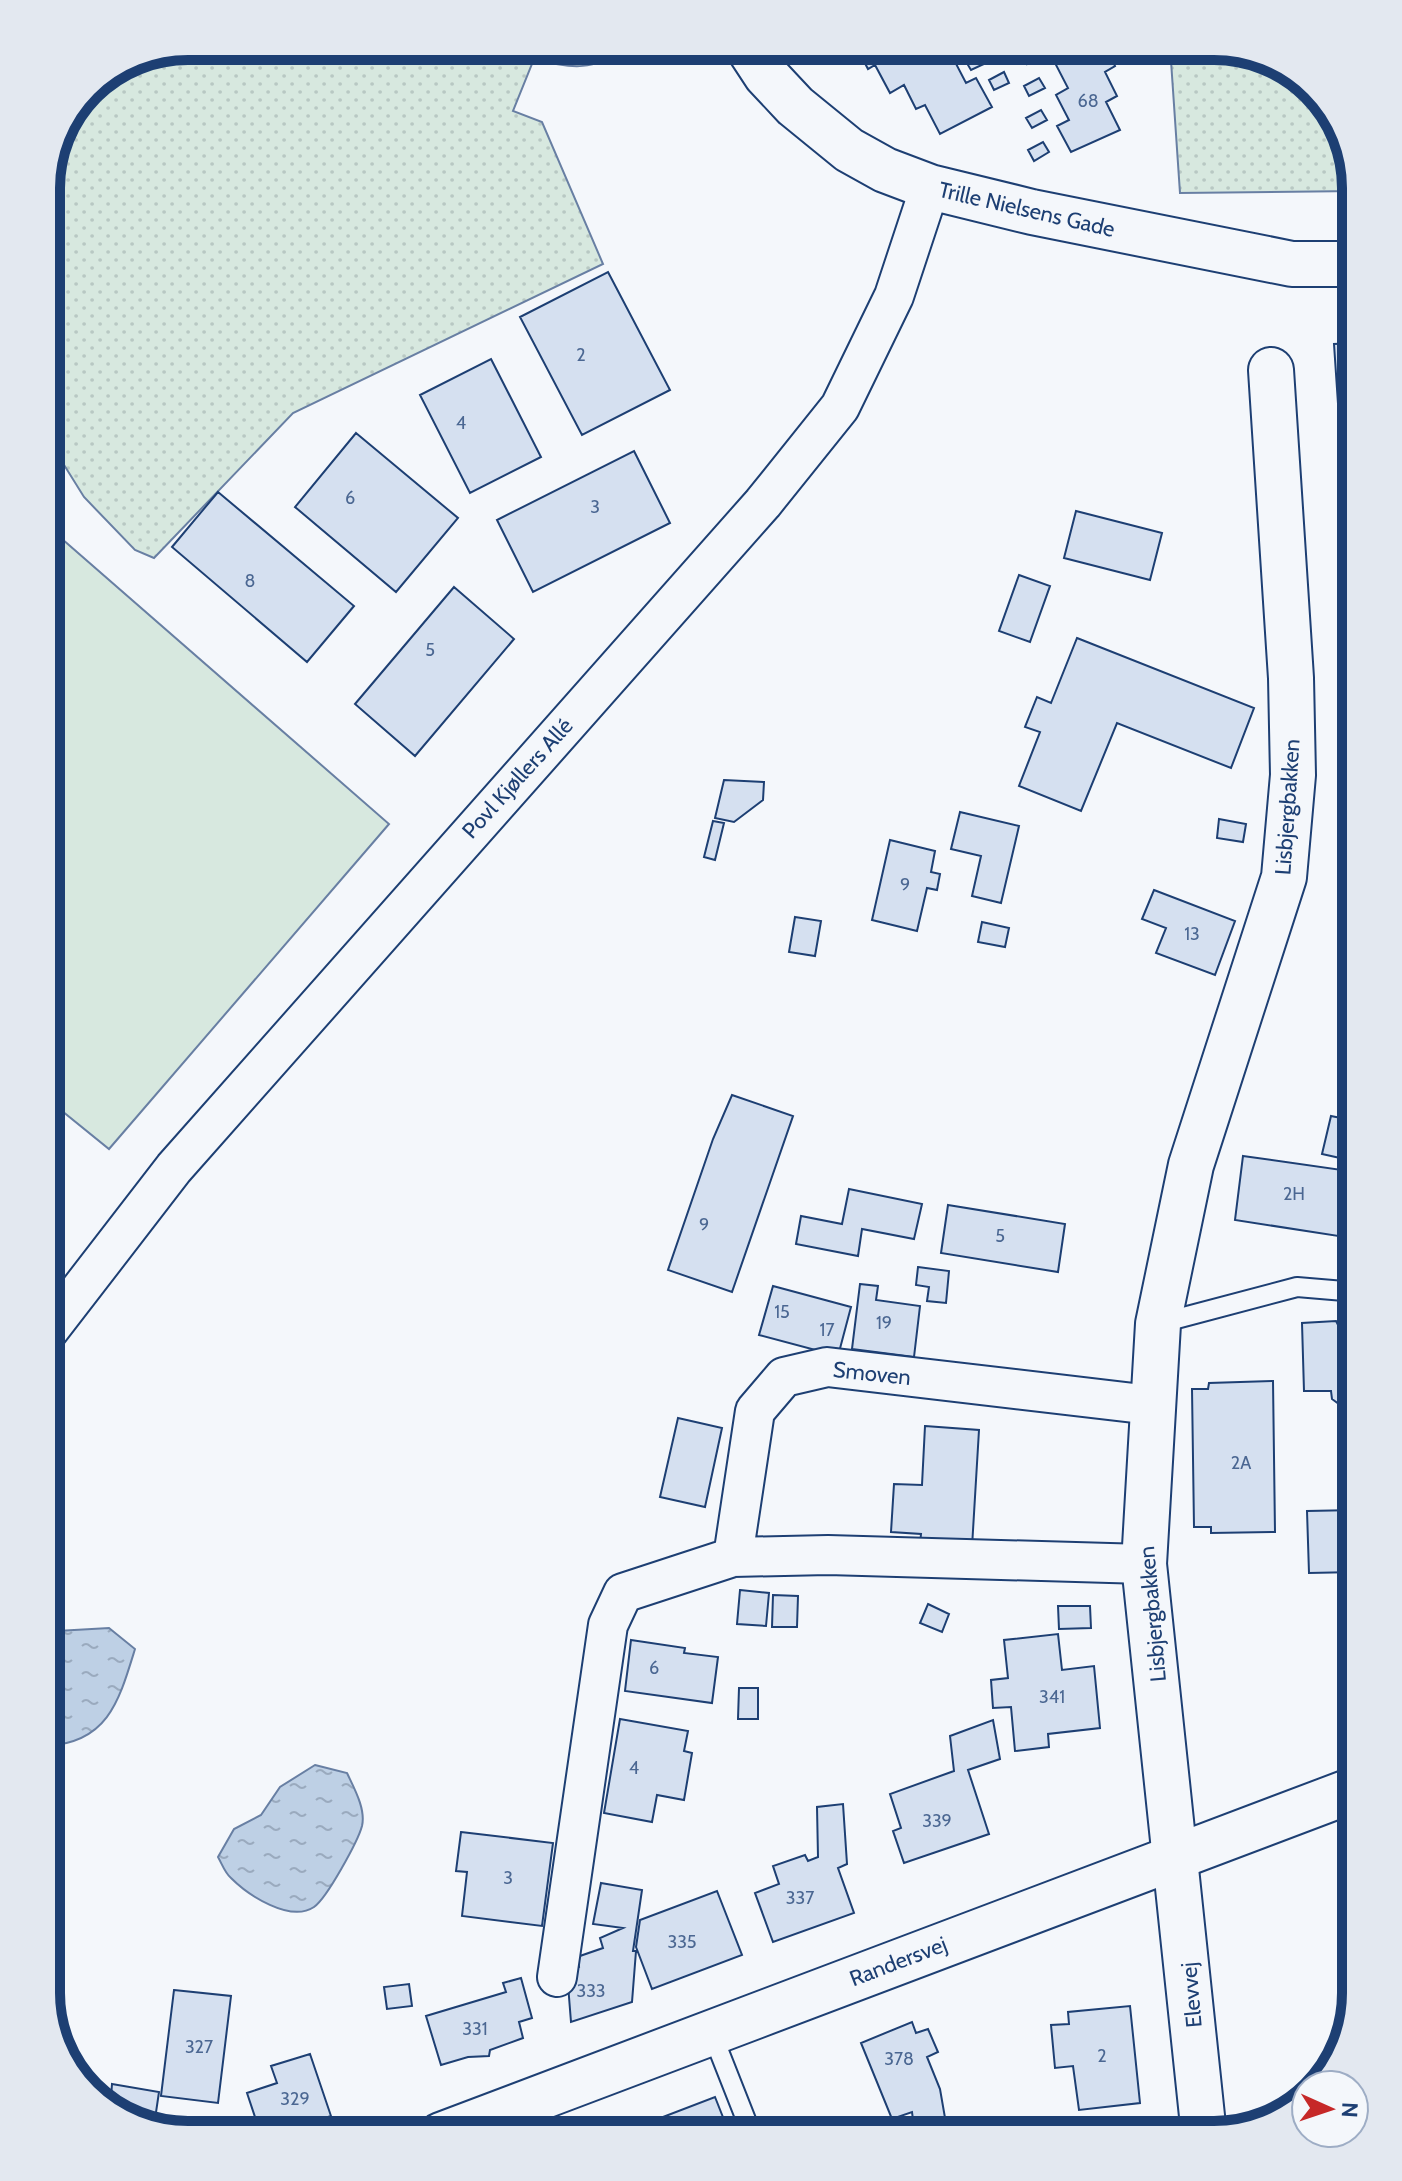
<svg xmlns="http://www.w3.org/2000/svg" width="1402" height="2181" font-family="Cabin,sans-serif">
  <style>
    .grass { fill: url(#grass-dots); stroke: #687fa3; stroke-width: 2 }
    .garden { fill: #d7e8df; stroke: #687fa3; stroke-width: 2 }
    .water { fill: url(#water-ripples); stroke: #687fa3; stroke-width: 2 }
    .building { fill: #d5e0f0; stroke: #1d3f73; stroke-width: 2 }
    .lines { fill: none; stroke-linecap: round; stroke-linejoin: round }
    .service-casing { stroke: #1d3f73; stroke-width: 22 }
    .minor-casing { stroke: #1d3f73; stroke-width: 42 }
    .tertiary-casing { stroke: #1d3f73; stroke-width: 48 }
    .secondary-casing { stroke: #1d3f73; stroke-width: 48 }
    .service { stroke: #f4f7fb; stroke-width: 18 }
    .minor { stroke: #f4f7fb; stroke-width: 38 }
    .tertiary { stroke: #f4f7fb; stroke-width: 44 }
    .secondary { stroke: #f4f7fb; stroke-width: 44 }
    .labels { text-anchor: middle; stroke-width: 6; stroke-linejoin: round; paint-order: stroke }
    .number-label { font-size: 18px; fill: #4b6792 }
    .street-label { font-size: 22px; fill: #1d3f73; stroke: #f4f7fb }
    .rim { fill: none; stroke: #1d3f73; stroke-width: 10 }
  </style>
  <defs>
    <pattern id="grass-dots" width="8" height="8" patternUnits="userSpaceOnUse" patternTransform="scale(2)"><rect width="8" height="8" fill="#d7e8df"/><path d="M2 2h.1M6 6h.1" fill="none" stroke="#b8c8c3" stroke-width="1.8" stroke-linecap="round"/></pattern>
    <pattern id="water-ripples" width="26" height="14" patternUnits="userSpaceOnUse" patternTransform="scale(2)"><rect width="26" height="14" fill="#bed0e5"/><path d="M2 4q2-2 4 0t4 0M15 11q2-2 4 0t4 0" fill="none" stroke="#9aaabe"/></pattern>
  </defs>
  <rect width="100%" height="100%" fill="#f4f7fb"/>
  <path class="grass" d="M188 46H628L630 51C587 68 579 71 534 59L513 111 542 122 603 264 293 413 154 558 135 550 84 497 46 436V179L88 87 134 57Z
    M1170 46H1224L1292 70 1341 125 1356 191 1180 193Z"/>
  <path class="garden" d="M46 525 389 824 109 1149 46 1098Z"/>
  <path class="water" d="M109 1628 135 1649C119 1701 108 1743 46 1746V1645L57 1631Z
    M315 1765 347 1773C354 1788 366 1809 362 1826 358 1841 327 1898 314 1907 290 1923 248 1895 231 1878 225 1873 222 1864 218 1857L234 1829 261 1815 280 1787Z"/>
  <path class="building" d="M856 46H931L940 62 952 56 966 83 976 78 992 107 940 134 925 105 916 109 904 85 890 93 875 65 868 69Z
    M1038 46 1042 56 1027 64 1022 53Z
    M1060 46H1105L1115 66 1105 72 1117 96 1106 102 1120 130 1071 152 1057 126 1069 120 1056 95 1068 88 1055 63 1066 57Z
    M980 52 986 63 971 70 965 60Z
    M1004 72 1009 83 994 90 989 80Z
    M1039 78 1045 88 1029 96 1024 86Z
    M1041 110 1047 120 1032 128 1026 118Z
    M1043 142 1049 152 1034 161 1028 150Z
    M608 272 670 390 582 435 520 317Z
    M1356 343V657H1355L1334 344Z
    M491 359 541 457 470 493 420 395Z
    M356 433 458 518 396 592 295 507Z
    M634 451 670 523 533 592 497 520Z
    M218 492 354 606 307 662 172 547Z
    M1076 511 1162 533 1150 580 1064 558Z
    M1019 575 1050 586 1030 642 999 631Z
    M454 587 514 639 415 756 355 704Z
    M1077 638 1254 708 1231 768 1117 723 1081 811 1019 786 1040 732 1025 727 1037 697 1051 703Z
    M724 780 764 782 763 800 734 822 715 818Z
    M960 812 1019 826 1001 903 972 896 981 856 951 849Z
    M1219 819 1246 824 1243 842 1217 838Z
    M713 821 724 823 715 860 704 857Z
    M890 840 935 851 931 872 940 874 937 890 927 888 917 931 872 920Z
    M1154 890 1235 921 1215 975 1156 953 1166 928 1142 919Z
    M795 917 821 921 815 956 789 952Z
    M982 922 1009 928 1005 947 978 942Z
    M1356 1012V1044L1348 1042Z
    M732 1095 793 1116 732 1292 668 1270 713 1139Z
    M1331 1116 1356 1121 1349 1160 1322 1154Z
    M1243 1156 1349 1171 1345 1197H1356V1258L1341 1259 1339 1236 1235 1220Z
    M849 1189 922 1204 914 1239 862 1229 858 1256 796 1244 801 1216 842 1224Z
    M948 1205 1065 1224 1058 1272 941 1253Z
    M918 1267 949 1271 946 1303 927 1301 929 1287 916 1285Z
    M860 1284 878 1286 876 1300 920 1306 914 1357 852 1349Z
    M773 1286 851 1307 838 1356 759 1335Z
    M1336 1321 1338 1325 1356 1322V1400L1343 1407 1332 1399 1331 1391H1304L1302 1323Z
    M1273 1381 1275 1532 1211 1533V1527H1194L1192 1389H1208L1209 1383Z
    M678 1418 722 1428 705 1507 660 1497Z
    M925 1426 979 1430 972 1547 920 1544 921 1534 891 1532 894 1484 922 1485Z
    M1356 1510V1572L1309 1573 1307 1511Z
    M740 1590 769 1593 766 1626 737 1624Z
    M773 1595 798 1596 797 1627H772Z
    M928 1604 949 1614 942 1632 920 1623Z
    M1058 1606H1090L1091 1628 1059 1629Z
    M1058 1634 1062 1670 1094 1666 1100 1728 1048 1734 1049 1747 1015 1751 1011 1707 993 1708 991 1680 1008 1678 1004 1640Z
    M631 1640 685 1648 684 1653 718 1657 712 1703 625 1691Z
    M739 1688H758V1719H738Z
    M620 1719 688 1731 684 1751 692 1753 684 1800 657 1795 652 1822 604 1813Z
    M993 1720 1000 1759 968 1770 989 1834 904 1863 893 1831 901 1828 890 1794 954 1771 950 1736Z
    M843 1804 847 1864 838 1868 854 1913 773 1942 755 1893 779 1884 773 1866 805 1855 808 1861 818 1857 817 1807Z
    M461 1832 553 1843 542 1926 462 1916 467 1872 456 1871Z
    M601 1883 642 1890 633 1951H636L632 2002 571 2022 567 1972 579 1967 577 1957 603 1948 600 1938 623 1928 593 1924Z
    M717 1891 742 1955 652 1989 636 1947 640 1920Z
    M521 1978 532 2018 519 2022 523 2038 490 2050 489 2056 468 2057 441 2065 426 2016 506 1992 503 1983Z
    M409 1984 412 2006 387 2009 384 1987Z
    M174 1990 231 1996 218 2103 161 2096Z
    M1130 2006 1140 2103 1079 2110 1073 2066 1055 2068 1051 2025 1069 2024 1068 2012Z
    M912 2022 916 2033 928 2029 938 2052 927 2057 940 2089 948 2135H915L912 2112 892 2119 861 2043Z
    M57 2041 72 2044 69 2065 61 2056Z
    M310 2054 331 2116 275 2135H261L247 2093 277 2083 271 2066Z
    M112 2084 159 2092 154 2126 110 2111Z
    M715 2097 730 2135H616Z
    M1137 2130 1138 2135H1091Z"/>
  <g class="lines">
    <defs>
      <path id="service" d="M1161 1323 1297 1287 1356 1292
        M711 2031 752 2135"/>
      <path id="minor" d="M46 1334 174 1168 763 503 840 407 894 296 930 187
        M733 1557 755 1411 784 1377 827 1367 1151 1405
        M557 1977 608 1625 623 1593 733 1557 828 1555 1144 1564"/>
      <path id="tertiary" d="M747 46 766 75 795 106 849 150 885 170 930 187 1032 212 1292 264H1356
        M1204 2135 1144 1564 1158 1324 1191 1165 1284 877 1293 775 1291 678 1271 370"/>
      <path id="secondary" d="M441 2135 1356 1789"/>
    </defs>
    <use href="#service" class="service-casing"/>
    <use href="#minor" class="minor-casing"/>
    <use href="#tertiary" class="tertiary-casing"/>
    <use href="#secondary" class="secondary-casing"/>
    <use href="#service" class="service"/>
    <use href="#minor" class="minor"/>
    <use href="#tertiary" class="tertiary"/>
    <use href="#secondary" class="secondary"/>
  </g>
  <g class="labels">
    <g class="number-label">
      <text x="1088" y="107">68</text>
      <text x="581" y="361">2</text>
      <text x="461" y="429">4</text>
      <text x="350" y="504">6</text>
      <text x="595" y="513">3</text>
      <text x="250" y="587">8</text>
      <text x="430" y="656">5</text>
      <text x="905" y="891">9</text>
      <text x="1192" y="940">13</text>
      <text x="1294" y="1200">2H</text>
      <text x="704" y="1231">9</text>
      <text x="1000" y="1242">5</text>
      <text x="782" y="1318">15</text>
      <text x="884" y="1329">19</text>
      <text x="827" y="1336">17</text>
      <text x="1241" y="1469">2A</text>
      <text x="654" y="1674">6</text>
      <text x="1052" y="1703">341</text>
      <text x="634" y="1774">4</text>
      <text x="937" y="1827">339</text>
      <text x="508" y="1884">3</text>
      <text x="800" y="1904">337</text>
      <text x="682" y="1948">335</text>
      <text x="591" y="1997">333</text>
      <text x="475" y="2035">331</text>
      <text x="199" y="2053">327</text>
      <text x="1102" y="2062">2</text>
      <text x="899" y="2065">378</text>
      <text x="295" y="2105">329</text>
    </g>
    <g class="street-label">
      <text transform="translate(1027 209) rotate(13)" y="8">Trille Nielsens Gade</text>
      <text transform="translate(517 778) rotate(-48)" y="8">Povl Kjøllers Allé</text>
      <text transform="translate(1287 807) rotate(-86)" y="8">Lisbjergbakken</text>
      <text transform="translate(872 1373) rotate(6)" y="8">Smoven</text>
      <text transform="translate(1152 1614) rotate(-95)" y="8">Lisbjergbakken</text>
      <text transform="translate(898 1961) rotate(-21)" y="8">Randersvej</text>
      <text transform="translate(1191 1995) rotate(-95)" y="8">Elevvej</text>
    </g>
  </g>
  <path d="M0 0H1402V2181H0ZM188 60H1214A128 128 0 0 1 1342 188V1993A128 128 0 0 1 1214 2121H188A128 128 0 0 1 60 1993V188A128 128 0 0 1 188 60Z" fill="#e3e8f0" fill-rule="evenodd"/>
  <path class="rim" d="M188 60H1214A128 128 0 0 1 1342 188V1993A128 128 0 0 1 1214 2121H188A128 128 0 0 1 60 1993V188A128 128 0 0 1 188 60Z"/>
  <g transform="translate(1330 2109) rotate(93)"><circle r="38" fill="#f4f7fb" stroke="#9eadc5" stroke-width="2"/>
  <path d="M0-6L14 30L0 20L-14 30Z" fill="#c62828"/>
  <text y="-12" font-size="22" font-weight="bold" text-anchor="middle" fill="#1d3f73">N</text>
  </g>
</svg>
